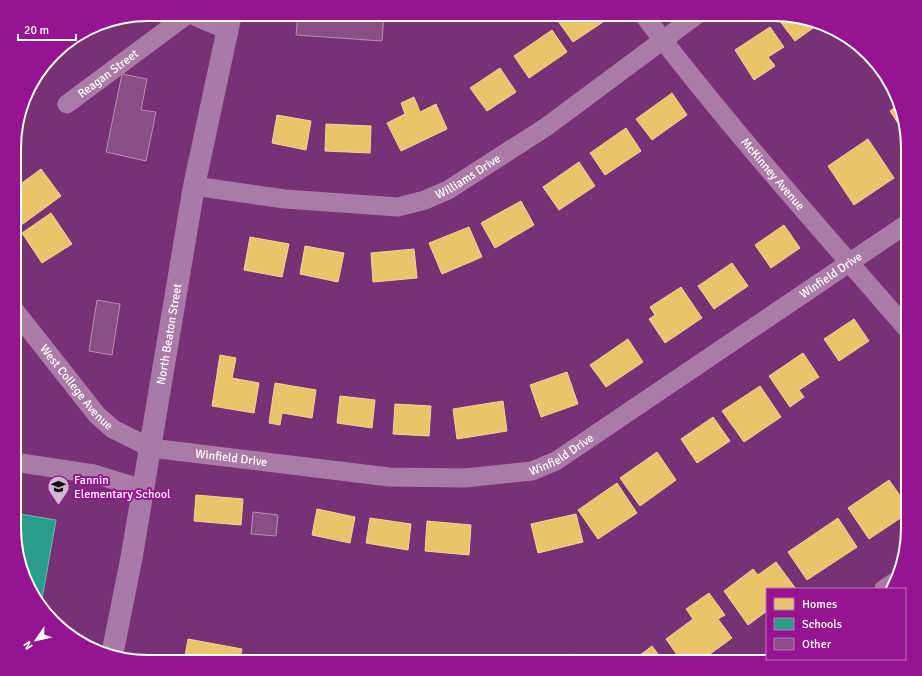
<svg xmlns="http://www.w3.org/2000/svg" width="922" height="676" font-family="Signika,sans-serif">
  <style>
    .homes { fill: #e9c46a; stroke: #f0d697 }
    .schools { fill: #2a9d8f; stroke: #6abab1 }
    .building { fill: #884f85; stroke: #b98fb6 }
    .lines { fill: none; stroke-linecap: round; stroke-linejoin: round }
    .minor { stroke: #ab7ba8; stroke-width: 19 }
    .major { stroke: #a979a7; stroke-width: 22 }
    .labels { text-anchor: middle; stroke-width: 4; stroke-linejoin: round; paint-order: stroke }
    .street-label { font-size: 12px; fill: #fff; stroke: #961490 }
    .poi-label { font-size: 12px; fill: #fff; stroke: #961490; text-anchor: start }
    .rim { fill: none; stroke: #fff; stroke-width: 2 }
  </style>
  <rect width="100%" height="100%" fill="#793175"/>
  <path class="homes" d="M567 14H610L612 16 573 42 558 21Z
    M783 14 820 23 795 41 775 15Z
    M117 19 100 30 97 25 105 21Z
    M770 27 784 47 768 57 775 66 754 80 735 50Z
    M552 30 567 52 529 78 514 56Z
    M500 68 516 92 487 111 470 88Z
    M672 93 687 115 652 140 636 119Z
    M414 97 420 112 436 104 447 129 401 151 387 123 405 114 401 103Z
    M898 105 905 134 890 111Z
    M277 115 311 121 306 150 272 143Z
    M326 124 371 126 370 153 325 151Z
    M626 128 641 151 605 175 590 153Z
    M868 139 894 178 854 205 828 166Z
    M579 162 595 186 559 210 543 187Z
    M41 169 61 196 16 229 15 227V188Z
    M521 201 534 225 495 248 481 223Z
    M51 213 72 244 42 263 22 233Z
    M784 225 800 248 771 268 755 245Z
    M469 227 482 257 442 274 429 243Z
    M250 237 289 244 282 277 244 270Z
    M305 246 344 253 338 282 300 274Z
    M414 249 417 278 373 282 371 253Z
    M732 263 748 286 714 309 698 286Z
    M681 287 702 318 665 343 649 319 655 315 650 307Z
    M854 319 869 341 839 361 824 339Z
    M628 339 643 362 606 387 590 365Z
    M803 353 819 377 799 390 804 397 790 407 769 376Z
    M220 355 236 358 232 378 259 383 254 413 212 406Z
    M567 372 578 404 541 417 530 385Z
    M275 383 316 390 312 418 282 413 280 425 269 423Z
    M760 386 781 417 744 442 722 411Z
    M340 396 375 400 372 428 337 423Z
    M503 401 507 431 457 439 453 409Z
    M395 404 431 406 429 436 393 434Z
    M713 417 730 441 697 463 681 439Z
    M657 452 676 480 640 506 620 478Z
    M889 480 908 507V513L869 539 848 508Z
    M617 483 637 513 598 539 578 510Z
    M196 495 243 499 241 525 194 521Z
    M317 509 355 517 350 543 312 535Z
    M576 514 583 542 538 553 531 524Z
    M370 518 411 524 408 550 366 543Z
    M838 518 857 547 807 580 788 552Z
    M427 521 471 525 469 555 425 551Z
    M776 562 796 589H767V611L748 625 724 591 753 569 758 575Z
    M709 593 725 615 718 619 732 638 699 662H682L666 639 693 619 686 609Z
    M188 639 242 649 239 662H184Z
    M652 646 664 662H631Z
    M573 654 579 662H562Z
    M273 658 294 662H273Z"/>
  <path class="schools" d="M14 513 56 520 41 605 28 588 14 537Z"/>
  <path class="building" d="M298 14H384L382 41 296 35Z
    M122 74 147 79 141 110 156 112 146 161 106 152Z
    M97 300 120 304 112 355 89 351Z
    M253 512 278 515 276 536 251 534Z"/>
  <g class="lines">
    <g class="minor">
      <path d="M190 14 227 30"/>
      <path id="s1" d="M643 14C726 124 818 226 908 330"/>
      <path id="s2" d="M67 104 188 14"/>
      <path id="s3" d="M194 186 285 199 398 207 425 200 448 190 546 127 698 14"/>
      <path id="s4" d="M15 311 97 415 113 429 151 448 389 477 465 478 532 471 556 461 908 223"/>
      <path d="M14 462 94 474 143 489"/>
      <path d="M884 589 898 580"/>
      <path d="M783 660 785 659"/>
    </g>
    <path class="major" id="s5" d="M112 655 132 555 194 186 231 14"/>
  </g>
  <defs>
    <symbol id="school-pin" viewBox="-11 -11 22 30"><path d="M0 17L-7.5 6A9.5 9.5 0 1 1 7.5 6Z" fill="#d0b7cf" stroke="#961490"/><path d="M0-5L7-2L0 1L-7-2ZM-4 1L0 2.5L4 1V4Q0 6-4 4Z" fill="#111"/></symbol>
  </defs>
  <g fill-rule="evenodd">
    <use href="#school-pin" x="46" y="474" width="25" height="34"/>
  </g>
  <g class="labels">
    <g class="street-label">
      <text dy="4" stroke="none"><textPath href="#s2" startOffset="51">Reagan Street</textPath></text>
      <text dy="4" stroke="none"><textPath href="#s1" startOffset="206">McKinney Avenue</textPath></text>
      <text dy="4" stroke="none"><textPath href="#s3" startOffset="282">Williams Drive</textPath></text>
      <text dy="4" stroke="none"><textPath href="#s4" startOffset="937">Winfield Drive</textPath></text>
      <text dy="4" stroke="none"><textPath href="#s5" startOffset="326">North Beaton Street</textPath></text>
      <text dy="4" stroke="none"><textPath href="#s4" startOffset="98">West College Avenue</textPath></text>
      <text dy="4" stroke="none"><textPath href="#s4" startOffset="613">Winfield Drive</textPath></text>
      <text dy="4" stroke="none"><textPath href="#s4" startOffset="277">Winfield Drive</textPath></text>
    </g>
    <g class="poi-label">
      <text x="74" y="484">Fannin<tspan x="74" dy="14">Elementary School</tspan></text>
    </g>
  </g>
  <path d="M0 0H922V676H0ZM148 21H774A127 127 0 0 1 901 148V528A127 127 0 0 1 774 655H148A127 127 0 0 1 21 528V148A127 127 0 0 1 148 21Z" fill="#961490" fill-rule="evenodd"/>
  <path class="rim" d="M148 21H774A127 127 0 0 1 901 148V528A127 127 0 0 1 774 655H148A127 127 0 0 1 21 528V148A127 127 0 0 1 148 21Z"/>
  <rect x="766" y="588" width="140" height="72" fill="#961490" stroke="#c072bc"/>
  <rect x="774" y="598" width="20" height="12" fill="#e9c46a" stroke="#c072bc"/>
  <text x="802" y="608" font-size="12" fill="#ffffff">Homes</text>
  <rect x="774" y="618" width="20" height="12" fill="#2a9d8f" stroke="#c072bc"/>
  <text x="802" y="628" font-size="12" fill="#ffffff">Schools</text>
  <rect x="774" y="638" width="20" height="12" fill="#884f85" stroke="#c072bc"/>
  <text x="802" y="648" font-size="12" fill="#ffffff">Other</text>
  <g transform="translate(36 640) rotate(236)" stroke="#961490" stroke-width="3" paint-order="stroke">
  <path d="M0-3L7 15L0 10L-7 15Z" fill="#ffffff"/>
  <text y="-6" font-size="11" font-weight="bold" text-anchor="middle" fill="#ffffff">N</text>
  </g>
  <path d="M18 34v6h58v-6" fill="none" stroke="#ffffff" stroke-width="2"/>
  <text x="24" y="34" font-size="12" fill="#ffffff" stroke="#961490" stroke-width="3" paint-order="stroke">20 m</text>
</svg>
